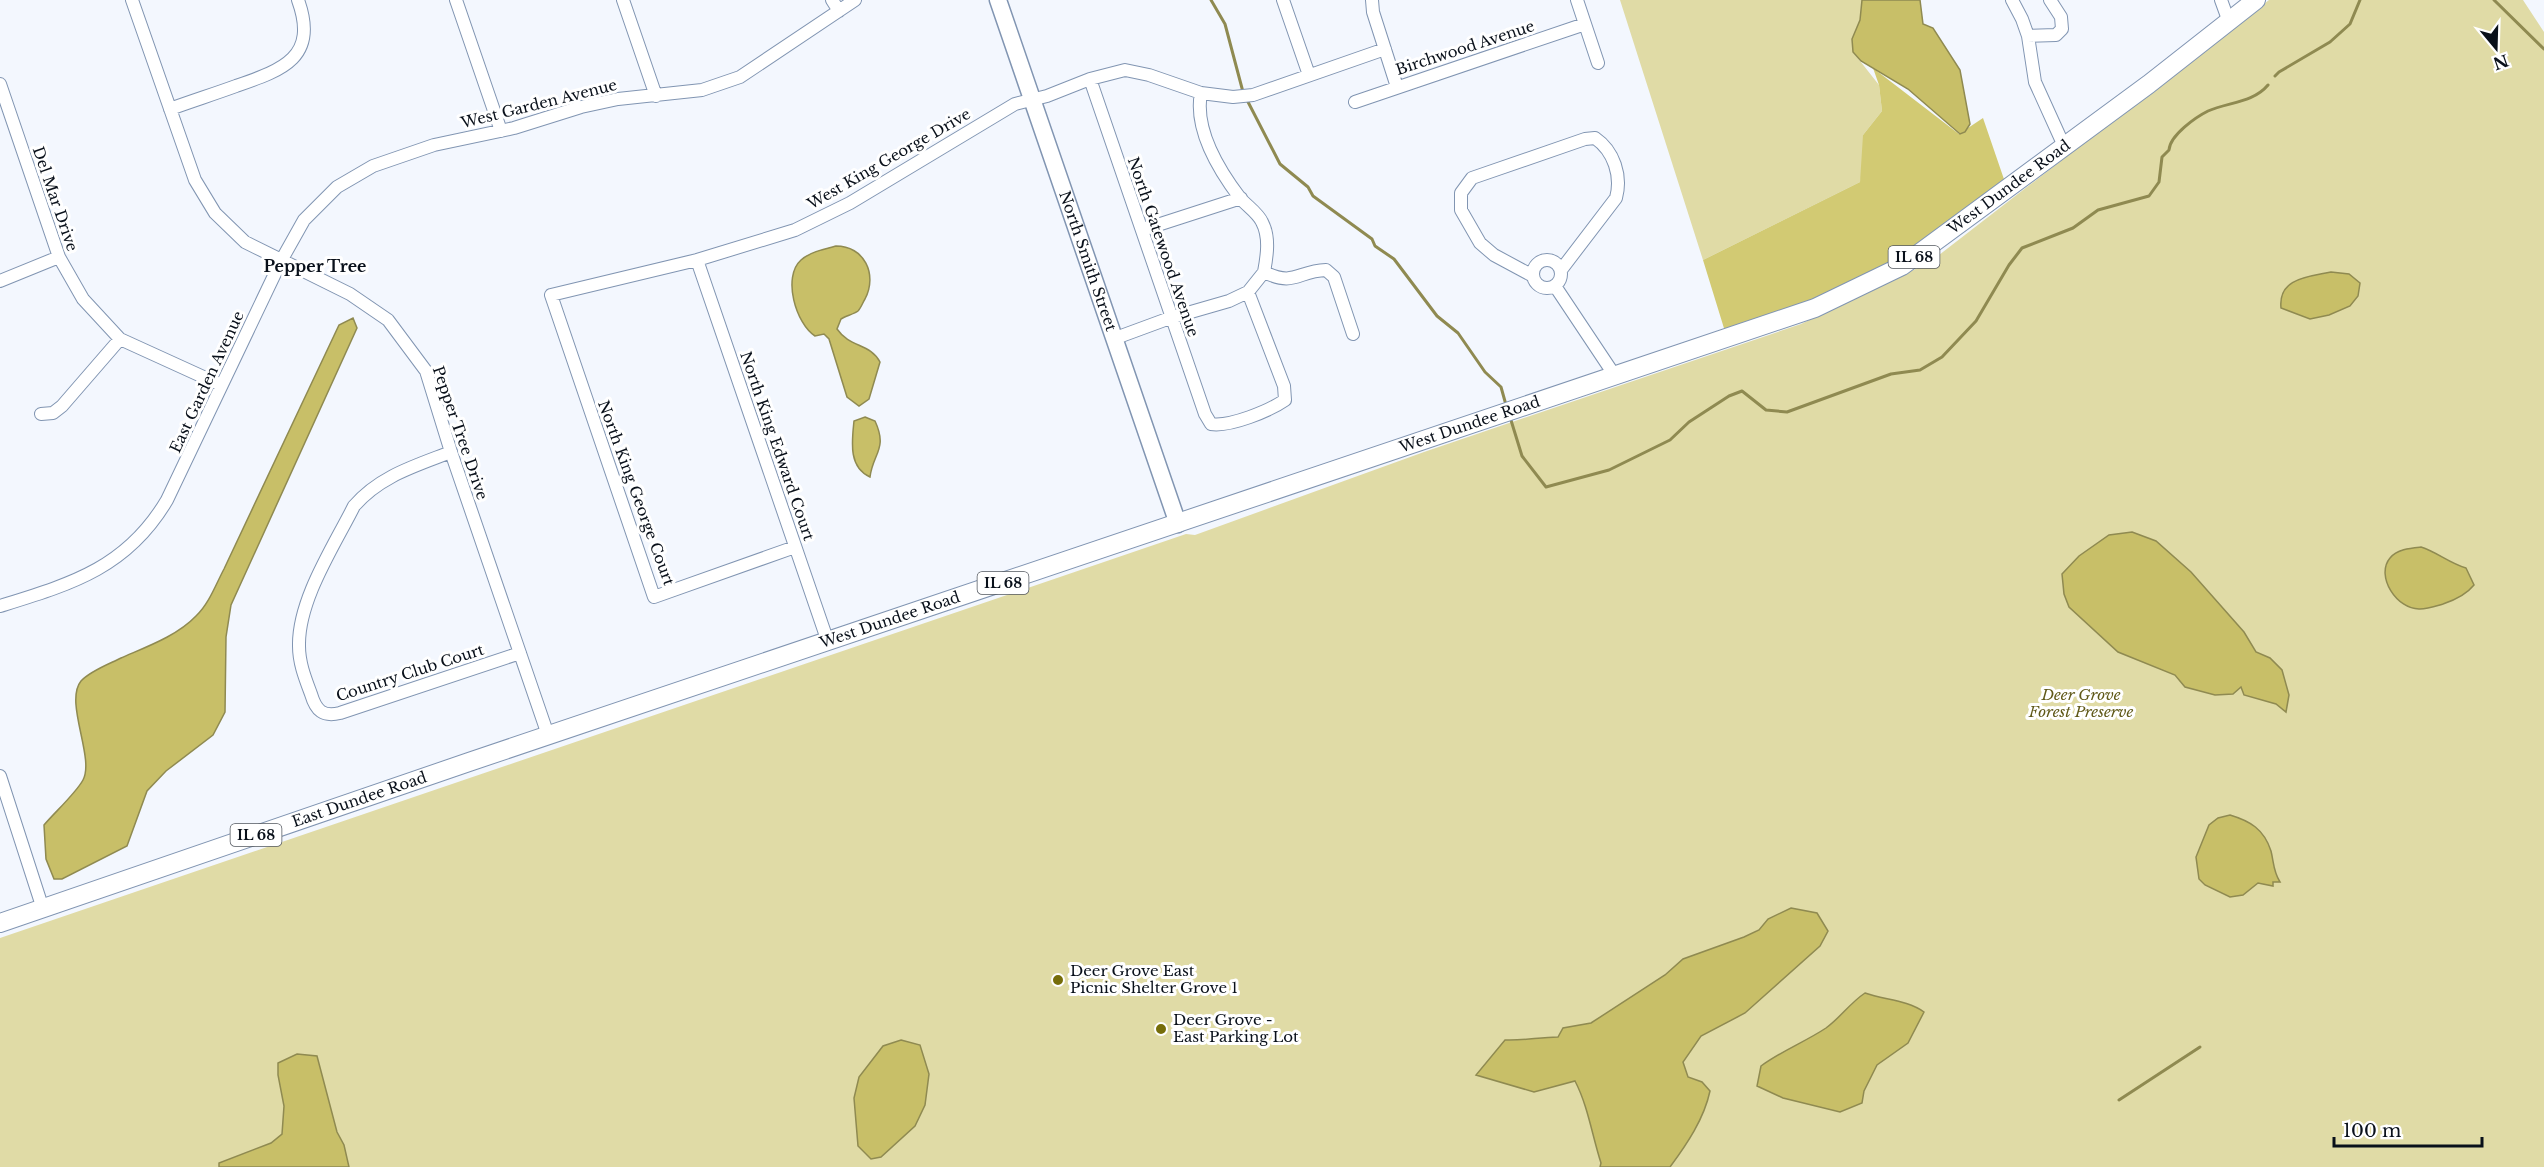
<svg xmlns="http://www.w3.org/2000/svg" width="2544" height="1167" font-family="'Libre Baskerville',serif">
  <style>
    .green { fill: #e0dba6 }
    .forest { fill: #d2ca73 }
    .water { fill: #c8bf68; stroke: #8f8a51; stroke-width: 1.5 }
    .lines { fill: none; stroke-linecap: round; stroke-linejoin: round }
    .stream { stroke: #8f8a51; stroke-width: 3 }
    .street-casing { stroke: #8195b2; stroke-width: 14 }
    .secondary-casing { stroke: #8195b2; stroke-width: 19 }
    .primary-casing { stroke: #8195b2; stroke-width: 20 }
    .street { stroke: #fff; stroke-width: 12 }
    .secondary { stroke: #fff; stroke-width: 16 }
    .primary { stroke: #fff; stroke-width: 18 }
    .poi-dot { fill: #766d09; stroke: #fff; stroke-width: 2 }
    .labels { text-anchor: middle; stroke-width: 6; stroke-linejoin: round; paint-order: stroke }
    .shield { fill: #fff; stroke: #53585f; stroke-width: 1.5 }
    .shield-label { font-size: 14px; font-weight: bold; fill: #09101a }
    .street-label { font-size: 15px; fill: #09101a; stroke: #fff }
    .park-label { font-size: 15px; font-style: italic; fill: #605919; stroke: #fff }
    .poi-label { font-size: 15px; fill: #09101a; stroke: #fff; text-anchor: start }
    .neighbourhood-label { font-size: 16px; font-weight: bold; fill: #09101a; stroke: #fff }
  </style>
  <rect width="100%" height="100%" fill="#f3f7fe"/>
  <path class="green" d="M1620 0H1862L1860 20 1852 39 1853 52 1879 85 1882 111 1863 135 1867 156 1860 182 1703 260Z
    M2269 0H2523L2544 32V1167H0V938L1186 534 1195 535 1424 452 1801 324 1930 262Z"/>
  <path class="forest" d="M1873 68 1959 134 1983 118 2007 188 1852 290 1727 338 1703 260 1860 182 1863 135 1882 111 1879 85Z"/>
  <path class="water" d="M1862 0H1920L1923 24 1933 28 1960 70 1970 124 1965 132 1960 134 1908 89 1861 61 1853 52 1852 39 1860 20Z
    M836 246C864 246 878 274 865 299 863 302 861 308 858 311 854 314 846 316 841 319L837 329C850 348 870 343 880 362L869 399 859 406 847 397 829 339 824 334 815 336C796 324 782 277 801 260 810 252 824 249 836 246Z
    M2331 272 2349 274 2360 283 2358 296 2350 306 2329 315 2310 319 2281 308C2278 278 2308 277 2331 272Z
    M353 318 357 328 231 605 226 637 225 712 213 735 166 771 147 791 127 846 62 879H54L46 859 44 825C55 812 76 793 83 780 95 758 64 702 81 681 90 671 109 664 121 658 146 647 177 636 196 616 209 604 216 584 224 569L339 325Z
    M865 417 875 421C888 449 873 453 870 477 848 467 852 441 854 421Z
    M2132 532 2156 541 2191 572 2244 632 2256 652 2270 658 2282 670 2289 695 2286 712 2276 704 2244 695 2241 687 2233 694 2215 695 2185 687 2175 675 2118 652 2069 607 2064 594 2062 574 2079 556 2109 535Z
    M2421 547C2437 552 2449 563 2466 568L2474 585C2466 595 2455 600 2443 604 2436 606 2427 609 2420 609 2397 610 2375 576 2390 558 2397 549 2411 548 2421 547Z
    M2230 815C2250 821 2264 829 2271 851 2274 863 2273 871 2280 882H2273V886L2258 883 2243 895 2230 897 2205 885 2199 879 2196 857 2209 825 2218 818Z
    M1791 908 1817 913 1828 931 1820 946 1745 1013 1701 1036 1683 1062 1688 1077 1702 1082 1710 1091C1704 1119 1687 1144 1670 1167H1600L1601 1163C1592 1135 1588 1106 1575 1081L1534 1092 1476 1075 1505 1040C1523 1041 1540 1037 1558 1037L1563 1028 1591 1023 1665 975 1683 959 1744 937 1759 930 1768 919Z
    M1865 993C1885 1000 1907 1000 1924 1012L1908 1043 1877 1065 1864 1091 1862 1103 1840 1112 1783 1098 1757 1086 1761 1066C1781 1051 1805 1042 1826 1028 1841 1017 1850 1003 1865 993Z
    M901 1040 920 1045 929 1074 925 1105 915 1126 881 1157 871 1159 858 1146 854 1098 859 1077 883 1046Z
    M297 1054 317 1056 337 1132 344 1145 349 1167H219V1163L271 1143 282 1134 284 1106 278 1075V1063Z"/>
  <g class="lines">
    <path class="stream" d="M1211 0 1225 24 1243 92
      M2494 0 2544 49
      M2275 76 2279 72 2330 42 2350 24 2360 0
      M1246 98 1280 164 1308 187 1313 196 1372 239 1375 246 1394 259 1437 316 1458 333 1485 372 1501 387 1506 405
      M1510 417 1522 456 1546 487 1609 470 1670 440 1689 422 1729 396 1742 391 1766 410 1787 412 1891 374 1920 370 1942 357 1976 321 2009 265 2022 248 2073 228 2098 210 2149 196 2159 182 2162 157 2169 150C2170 135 2196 117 2208 111 2228 102 2253 103 2268 85
      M2119 1100 2200 1047"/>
    <defs>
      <path id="street" d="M132 0 195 180 215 213 245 242 350 294 388 320 426 371 451 452 548 735
        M456 0 501 131
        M623 0 656 96
        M832 0 839 11
        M1283 0 1309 75
        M1372 0 1373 12 1397 87
        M1577 0 1598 63
        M2012 0 2022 19 2028 36 2035 82 2064 146
        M2221 0 2229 22
        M2028 36 2056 35 2062 29 2061 17 2050 0
        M1090 79 1205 414 1211 424C1230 427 1269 411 1285 400L1284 386 1248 292
        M0 84 59 257 83 299 120 339 221 385
        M1201 93C1194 129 1218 169 1240 198 1247 206 1258 213 1262 222 1270 237 1267 256 1264 272
        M1355 102 1585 24
        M170 109C192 101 214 94 236 86 282 70 319 58 298 0
        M1142 230 1241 198
        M1533 274a14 14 0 1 1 28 0a14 14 0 1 1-28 0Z
        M697 260 828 642
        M1264 272C1295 287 1297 271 1326 270L1334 277 1353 334
        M1533 276 1494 255 1480 243 1461 210V193L1472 178 1585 139 1595 138C1614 151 1622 176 1616 198L1561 270
        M0 281 59 257
        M1555 286 1615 376
        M1113 339 1170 318 1229 301 1248 292 1264 272
        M41 414 53 413 62 406 120 339
        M451 452C415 466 380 476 354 506 334 546 298 600 299 646 299 663 305 678 311 694 316 711 323 717 340 713L520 653
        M795 547 654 597 551 295 697 260 795 230 850 203 1015 104 1047 96 1090 79 1125 70 1149 75 1201 93 1233 97 1253 95 1385 49
        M0 606C71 584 127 568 167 500L281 261 304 220 337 187 373 166 434 145 514 128 581 107 618 99 702 90 740 77 855 0
        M0 776 43 909"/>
      <g id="secondary">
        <path id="s1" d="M998 0 1178 524"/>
      </g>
      <g id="primary">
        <path id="s2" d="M0 923 469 762 1815 308 1902 266 2149 84 2256 0"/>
      </g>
    </defs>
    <use href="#street" class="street-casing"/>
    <use href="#secondary" class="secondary-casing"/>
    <use href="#primary" class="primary-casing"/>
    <use href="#street" class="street"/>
    <use href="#secondary" class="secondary"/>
    <use href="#primary" class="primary"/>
  </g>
  <g class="poi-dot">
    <circle cx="1058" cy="980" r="6"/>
    <circle cx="1161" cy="1029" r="6"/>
  </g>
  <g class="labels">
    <g class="shield">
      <rect x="1888.5" y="246" width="51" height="22" rx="4.5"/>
      <rect x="977.5" y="572" width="51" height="22" rx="4.5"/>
      <rect x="230.5" y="824" width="51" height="22" rx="4.5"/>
    </g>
    <g class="shield-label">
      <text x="1914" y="262">IL 68</text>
      <text x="1003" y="588">IL 68</text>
      <text x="256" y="840">IL 68</text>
    </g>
    <g class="street-label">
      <text transform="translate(1465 48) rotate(-18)" y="5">Birchwood Avenue</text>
      <text transform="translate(539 104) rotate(-14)" y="5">West Garden Avenue</text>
      <text transform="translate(889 159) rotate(-30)" y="5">West King George Drive</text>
      <text dy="5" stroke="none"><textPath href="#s2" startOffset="2146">West Dundee Road</textPath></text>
      <text transform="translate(55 199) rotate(71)" y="5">Del Mar Drive</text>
      <text transform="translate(1163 247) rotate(71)" y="5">North Gatewood Avenue</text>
      <text dy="5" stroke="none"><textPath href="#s1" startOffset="276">North Smith Street</textPath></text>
      <text transform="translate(207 382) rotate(-65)" y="5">East Garden Avenue</text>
      <text dy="5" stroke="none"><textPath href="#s2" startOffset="1552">West Dundee Road</textPath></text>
      <text transform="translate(460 433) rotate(71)" y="5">Pepper Tree Drive</text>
      <text transform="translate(777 446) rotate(71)" y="5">North King Edward Court</text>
      <text transform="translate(636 493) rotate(70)" y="5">North King George Court</text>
      <text dy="5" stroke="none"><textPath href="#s2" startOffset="940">West Dundee Road</textPath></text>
      <text transform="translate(410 673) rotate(-18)" y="5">Country Club Court</text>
      <text dy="5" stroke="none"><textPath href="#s2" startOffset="380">East Dundee Road</textPath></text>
    </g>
    <g class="park-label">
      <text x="2081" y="700">Deer Grove<tspan x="2081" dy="17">Forest Preserve</tspan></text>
    </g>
    <g class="poi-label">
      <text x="1070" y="976">Deer Grove East<tspan x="1070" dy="17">Picnic Shelter Grove 1</tspan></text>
      <text x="1173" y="1025">Deer Grove -<tspan x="1173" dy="17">East Parking Lot</tspan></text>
    </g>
    <g class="neighbourhood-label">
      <text x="315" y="272">Pepper Tree</text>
    </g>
  </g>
  <g transform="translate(2496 48) rotate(161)" stroke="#ffffff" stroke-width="4.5" paint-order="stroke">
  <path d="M0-4.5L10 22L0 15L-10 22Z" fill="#09101a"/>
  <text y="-9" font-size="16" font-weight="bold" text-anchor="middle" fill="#09101a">N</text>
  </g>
  <path d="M2334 1137v9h148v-9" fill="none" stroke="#09101a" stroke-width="3"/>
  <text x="2343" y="1137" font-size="18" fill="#09101a" stroke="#ffffff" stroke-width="4.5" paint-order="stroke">100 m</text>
</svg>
